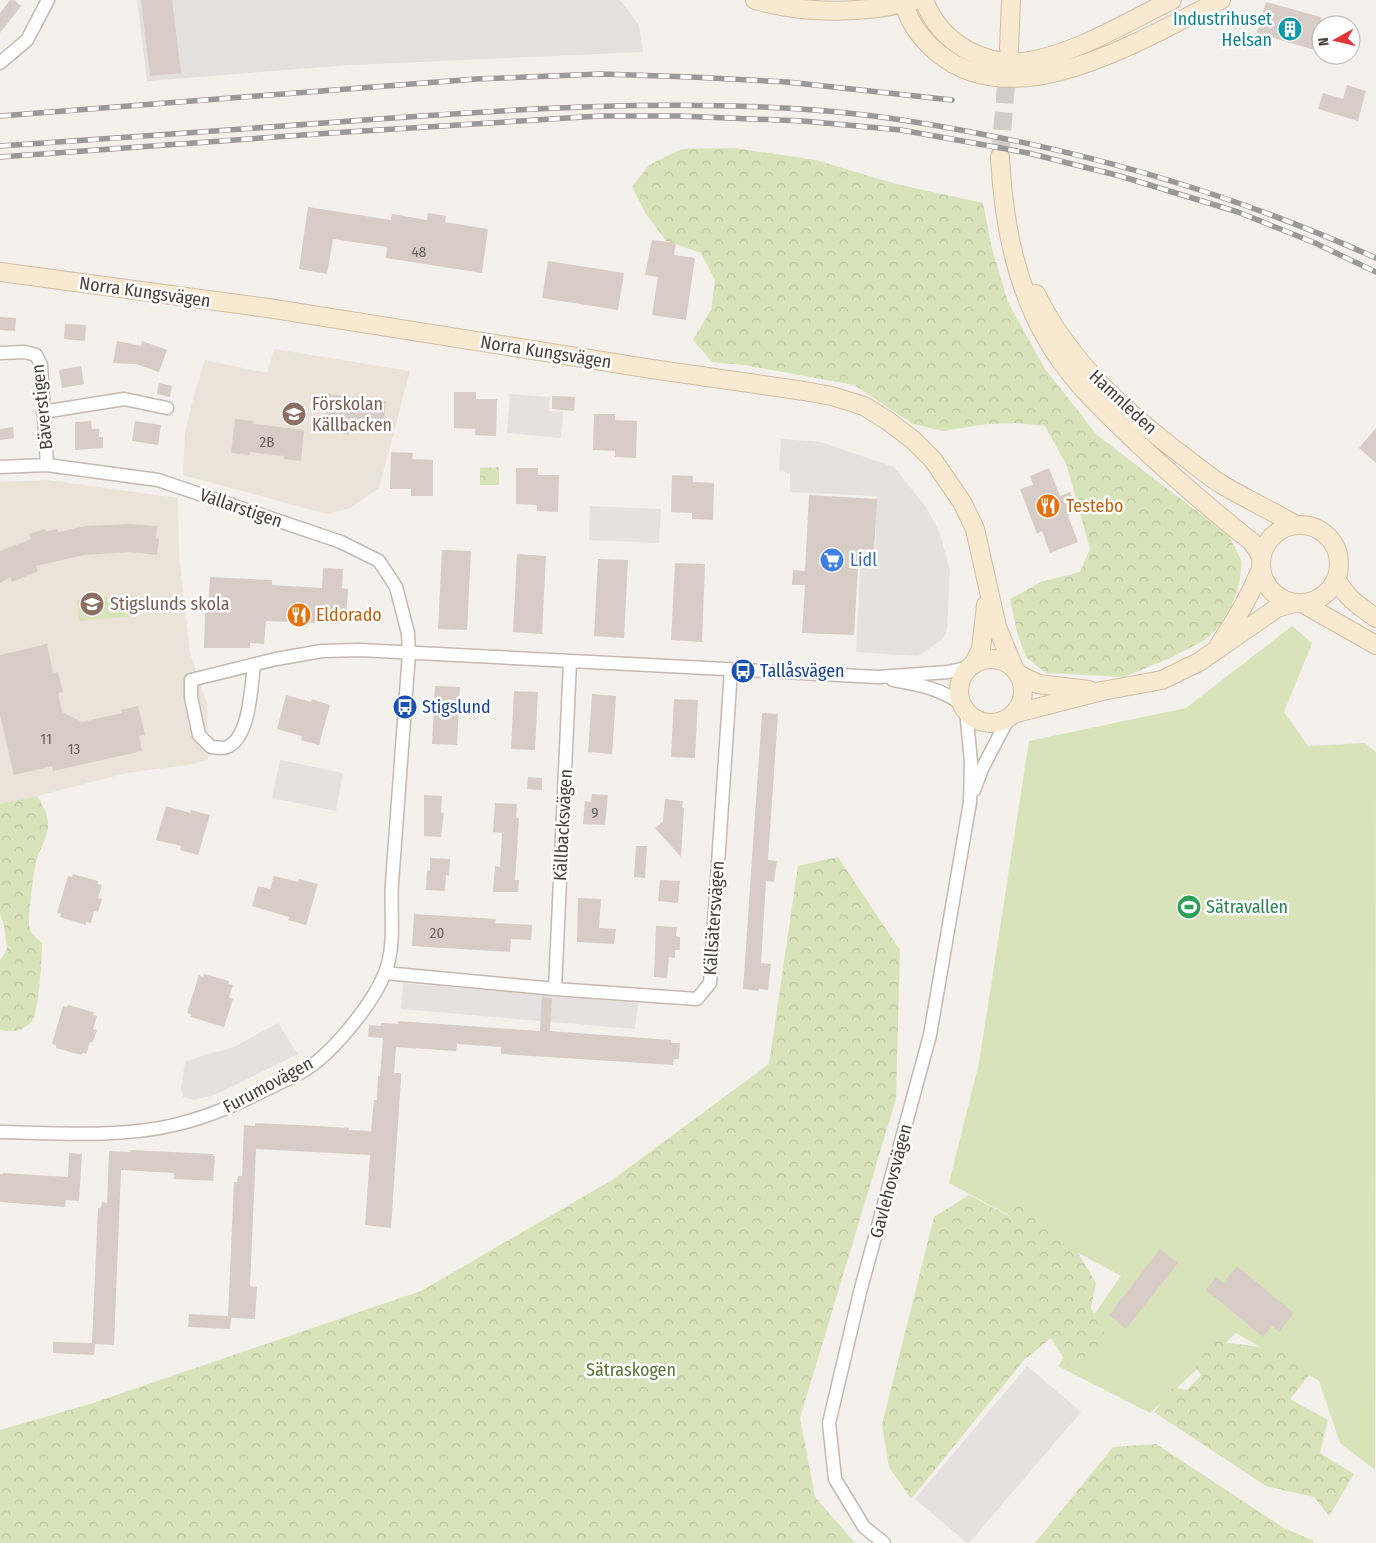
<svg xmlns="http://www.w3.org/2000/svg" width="1376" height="1543" font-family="'Fira Sans Condensed',sans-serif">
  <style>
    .industrial { fill: #e4e0dd }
    .education { fill: #ebe3d8 }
    .green { fill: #d8e3ba }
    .forest { fill: url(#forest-crowns) }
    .parking { fill: #e4e1e0 }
    .building { fill: #d8cdc6 }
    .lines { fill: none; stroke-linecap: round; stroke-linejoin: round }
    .secondary-tunnel { stroke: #d2cdc8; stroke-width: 18; stroke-dasharray: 18 9; stroke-linecap: butt }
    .street-casing { stroke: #c2b9b2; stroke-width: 15 }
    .secondary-casing { stroke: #d1bda3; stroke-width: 20 }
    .street { stroke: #fff; stroke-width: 12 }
    .secondary { stroke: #f9e9d1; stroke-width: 18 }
    .rail-casing { stroke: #999; stroke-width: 5.5 }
    .rail { stroke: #fff; stroke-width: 4; stroke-dasharray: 11; stroke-linecap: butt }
    .labels { text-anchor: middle; stroke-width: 5; stroke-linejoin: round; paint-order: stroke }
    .number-label { font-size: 15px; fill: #6c635d }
    .culture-label { font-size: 18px; fill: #0d838f; stroke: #fff; text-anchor: end }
    .street-label { font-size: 18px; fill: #48403a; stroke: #fff }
    .education-label { font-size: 18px; fill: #785e54; stroke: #fff; text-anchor: start }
    .food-label { font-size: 18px; fill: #c56008; stroke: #fff; text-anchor: start }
    .shop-label { font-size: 18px; fill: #366cbe; stroke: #fff; text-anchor: start }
    .transit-label { font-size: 18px; fill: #164399; stroke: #fff; text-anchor: start }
    .leisure-label { font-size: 18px; fill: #27864d; stroke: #fff; text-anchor: start }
    .park-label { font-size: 18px; fill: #577433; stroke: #fff }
  </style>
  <defs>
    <pattern id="forest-crowns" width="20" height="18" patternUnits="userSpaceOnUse" patternTransform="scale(1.25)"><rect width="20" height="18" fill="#d8e3ba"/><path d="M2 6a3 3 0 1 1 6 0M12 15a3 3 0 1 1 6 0" fill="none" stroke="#bbc4a1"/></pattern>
  </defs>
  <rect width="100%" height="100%" fill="#f4f0ec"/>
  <path class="industrial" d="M137 0H620L639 25 643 52 350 65 147 81Z"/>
  <path class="education" d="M274 349 410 371 379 488 350 508 327 514 183 475 185 433 194 395 205 360 267 373Z
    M48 480 178 498 179 556 190 653 207 703 208 759 195 764 127 773 37 796 0 804V482Z"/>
  <path class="green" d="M133 595 135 616 79 621 77 600Z
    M1292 626 1312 643 1284 712 1308 746 1365 743 1376 752 1375 1470 1340 1443 1319 1381 1236 1333 1150 1413 1058 1366 1121 1276 949 1183 979 1063 1029 741 1186 708Z"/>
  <path class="forest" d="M734 148 816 160 896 184 983 203 991 245 1008 302 1045 369 1097 435 1229 536 1242 562 1239 585 1227 619 1205 640 1170 658 1124 677 1046 673 1026 657 1017 632 1010 599 1041 582 1080 572 1090 549 1067 466 1045 426 1016 423 987 424 943 431 913 424 854 385 744 365 712 362 693 340 711 310 715 280 701 253 666 241 646 214 632 187 649 165 682 149Z
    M499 467V485H480V468Z
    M37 796C42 804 47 812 48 821 49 834 43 844 38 855 34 865 28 914 29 925 30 933 36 938 42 943 42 957 39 1012 32 1021 23 1032 12 1032 0 1030V960L7 950 4 925 0 914V804Z
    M838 857 900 950 896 1099 800 1418 815 1497 855 1543H0V1430L93 1403 421 1291 612 1180 769 1064 798 866Z
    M969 1195 1009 1216 1017 1205 1035 1212 1068 1236 1096 1283 1091 1308 1110 1344 1068 1365 1051 1338 1024 1360 911 1499 889 1467 882 1425 934 1217Z
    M1213 1341 1277 1349 1310 1374 1290 1399 1328 1420 1320 1453 1354 1474 1329 1516 1314 1497 1266 1486 1154 1412 1173 1387 1187 1390 1201 1375 1195 1367Z
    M1156 1444 1284 1528 1314 1541 1313 1543H1035L1113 1447Z"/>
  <path class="parking" d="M510 394 550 397 549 411 563 412 561 438 507 433Z
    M781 439 821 442 894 467 926 507 939 531 950 570 947 629 943 639 918 656 856 652 861 552 875 553 876 496 790 492V473L779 471Z
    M590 506 661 509 659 543 589 540Z
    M280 760 343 773 336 811 272 798Z
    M403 983 638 1003 635 1029 401 1009Z
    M278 1023 298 1054 215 1095 194 1100 183 1097 181 1088 185 1062 204 1055 232 1048Z
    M1027 1366 1081 1412 969 1543H967L915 1499Z"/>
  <path class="building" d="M10 0H14L21 6 0 33V13Z
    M141 0H172L181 73 150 76Z
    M1266 2 1321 17V52L1257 33Z
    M1347 85 1366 91 1358 121 1318 109 1323 93 1343 99Z
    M308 207 391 220 392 214 427 220 428 213 446 216 445 222 488 229 482 273 386 258 387 247 333 239 327 274 299 269Z
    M652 240 676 243 674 255 695 258 686 320 652 315 658 277 645 275Z
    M548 261 624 273 618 310 542 298Z
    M0 317 16 318 15 331 0 330Z
    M65 324 86 325 85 341 64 339Z
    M117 341 141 346 142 341 167 350 159 372 136 364 113 363Z
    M81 366 84 384 62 388 59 370Z
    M159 383 172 386 170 397 157 394Z
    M454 392H476V399H497L496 436 475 435V429L454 428Z
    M328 394 386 401 384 423 375 422 374 433 350 430 349 435 327 432 329 416H325Z
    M552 396 575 397 574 411 552 409Z
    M594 414H615V420L637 421 636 458 615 457V451L593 450Z
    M235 419 254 421 253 424 304 430 301 461 284 459V456L265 454 250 452V455L231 453Z
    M91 421 92 429H99V437H103V448L75 450V422Z
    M135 421 161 425 158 445 132 441Z
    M13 427 14 438 0 440V429Z
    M1376 428V463L1359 448Z
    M391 452 413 453 412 459 433 460V496H411V489H390Z
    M516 468H538V475H559L558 512 537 511V505L516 504Z
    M1049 468 1060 496 1070 492 1078 512 1068 516 1078 542 1050 553 1042 531 1037 534 1020 489 1033 485 1030 476Z
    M672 475 693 476V482L714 483 713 520 692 519V513L671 512Z
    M809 495 877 499 874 550 859 549 854 635 802 633 805 585H792L793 570 805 571Z
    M129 524 157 526 156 538 159 539 157 555 130 552 84 555 36 566 38 571 12 582 10 577 0 583V551L31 539 29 534 45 529 46 531 57 529 58 532 86 526Z
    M442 550 471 551 467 630 438 629Z
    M517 554 546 556 542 634 513 632Z
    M598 559 628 560 624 638 594 636Z
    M675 563 705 564 702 642 671 640Z
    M323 568 343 569 342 588 348 589 346 619H340V624L266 621 264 644 250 643V648H204L205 612H208L210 577 272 580V585L322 588Z
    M47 644 53 673 58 672 63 692 58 693 62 712 82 722 122 713 121 710 138 706 145 735 139 736 142 751 53 771 52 766 14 775 0 715V655Z
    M435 686 460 687 457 745 432 744Z
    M514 691 538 692 535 750 511 749Z
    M592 694 616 696 612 754 588 752Z
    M286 695 311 702 312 699 330 705 319 745 301 740 302 736 277 729Z
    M674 699 698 700 695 758 671 757Z
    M762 713 778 714 768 860 777 861 774 882 766 881 761 963 771 964 768 990 759 989V991L743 989Z
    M528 777 542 778V790L527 789Z
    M592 794 608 795 605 825 583 824 585 801 591 802Z
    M424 795 442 796 441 812 444 813 441 837 424 836Z
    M665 799 683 801 682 807 684 808 681 857 655 828 663 821Z
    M495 803 517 804 516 818H519L515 880H519L518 892H493L495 866 500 867 502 833 493 832Z
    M166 806 190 813 191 810 210 815 198 855 180 850 181 846 156 840Z
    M636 846H647L645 878 634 877Z
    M430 858 450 859 449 876 446 875 445 891 426 890 427 870 430 871Z
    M73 874 98 881V884L102 885 98 898 102 899 98 912 94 911 91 923 86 922V925L60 917 61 914 57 913 68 876 72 877Z
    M274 876 298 882 299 879 318 884 306 925 288 920 289 917 252 906 258 886 270 889Z
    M660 880 680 881 678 903 658 901Z
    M578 898 601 899 599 928 616 929 614 944 577 942Z
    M414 914 496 919 495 923 532 925 531 940 511 939 510 952 412 946Z
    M656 926 677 927 676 936 680 937V950H675V958L669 957 667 978 654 977Z
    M204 974 229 981 228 984 233 985 229 997 233 999 224 1027 191 1017V1014L187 1013 199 975 203 977Z
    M542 997 552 998 550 1031 671 1040V1043H680L679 1059H674L673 1065 501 1054V1047L457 1044 456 1051 396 1047 394 1073H401V1078L391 1228 365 1225 370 1155 256 1149 250 1286 257 1287 255 1319 231 1318 230 1329 188 1327 189 1314 228 1316 234 1182H237L238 1176H242L244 1125 255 1126V1123L318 1126 349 1128V1130L371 1131 374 1100H377L378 1076H380L383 1038 368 1037 369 1025 381 1026V1023H384L398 1024V1021L540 1031Z
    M68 1005 94 1012 93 1015 97 1016 93 1029 97 1030 93 1042H90L86 1054 82 1053 81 1055 56 1048V1045L52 1044 63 1006 67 1007Z
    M131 1150 213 1154V1156H215L213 1181 174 1179V1173L121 1170 114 1345 95 1344 94 1355 53 1353V1342L92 1343 98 1208H101L102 1202 107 1203 109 1151 130 1152Z
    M69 1153 82 1154 79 1201 66 1200 65 1207 0 1202V1174L3 1175V1173L68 1177Z
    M1160 1249 1178 1263 1126 1329 1109 1315Z
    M1237 1266 1294 1313 1279 1332 1272 1326 1263 1337 1206 1290 1216 1277 1223 1283Z"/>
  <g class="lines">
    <path class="secondary-tunnel" d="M1000 157 1008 62"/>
    <defs>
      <path id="street" d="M0 63 27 40 48 0
        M0 353 25 352 36 355 41 365 47 465
        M43 412 124 399 167 408
        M0 467 47 465 158 480 341 542 379 561 396 587 408 633 409 653C404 730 397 806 392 883 390 912 396 945 385 973 372 1005 330 1057 300 1073 259 1093 219 1115 174 1125 120 1138 56 1133 0 1132
        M254 665C251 687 250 738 227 747 223 749 216 747 211 747L199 735 191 697V680L276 659 322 651 360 650 878 677 948 672 970 667
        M893 680C920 685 939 688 962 704
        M974 790 982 769 1009 717
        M385 973 555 989 697 999 710 983 731 670
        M555 989 570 662
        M884 1543 864 1527 835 1479 829 1423 860 1292 930 1035 970 802 971 762 966 710"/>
      <path id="secondary" d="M755 0C794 11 837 13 877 8 890 7 903 3 915 0
        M904 0C907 21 922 40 938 53 1017 119 1145 37 1221 0
        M924 0C941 45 988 70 1035 60 1082 50 1129 21 1172 0
        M1009 49 1011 0
        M1000 157C1003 219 1014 281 1045 336 1067 376 1099 406 1131 437 1170 474 1210 509 1252 542L1261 556
        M0 272 268 308 652 369 804 391 832 396 864 406 888 421 913 440 933 460 962 502 975 529 997 627 1014 668
        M1036 294C1069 362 1127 414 1186 458 1199 468 1212 479 1226 487 1249 500 1273 512 1296 525
        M1261 564a39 39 0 1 1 78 0a39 39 0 1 1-78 0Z
        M1336 578C1345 597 1359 606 1376 618
        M1302 603 1376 645
        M1219 645C1236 620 1250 596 1261 569
        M959 691a32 32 0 1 1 64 0a32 32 0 1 1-64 0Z
        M973 665 981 649 986 605
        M1018 674 1038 684 1089 690
        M1013 714 1102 691 1162 680 1199 662 1277 608 1294 603"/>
    </defs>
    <use href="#street" class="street-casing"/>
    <use href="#secondary" class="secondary-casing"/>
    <use href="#street" class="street"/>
    <use href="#secondary" class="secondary"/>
    <defs>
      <path id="rail" d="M0 116 476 79 601 74 691 77 787 82 952 100
        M0 146C122 138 243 129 365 120 515 109 664 99 814 110 870 114 926 123 981 134 1117 160 1249 201 1376 258
        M0 157 331 133 599 116H679L803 121 901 130 957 140 1028 153 1120 176 1238 212 1315 243 1376 272"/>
    </defs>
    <use href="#rail" class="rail-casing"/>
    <use href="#rail" class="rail"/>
  </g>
  <defs>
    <symbol id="building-disc" viewBox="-11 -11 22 22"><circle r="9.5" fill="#0f9aa8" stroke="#fff"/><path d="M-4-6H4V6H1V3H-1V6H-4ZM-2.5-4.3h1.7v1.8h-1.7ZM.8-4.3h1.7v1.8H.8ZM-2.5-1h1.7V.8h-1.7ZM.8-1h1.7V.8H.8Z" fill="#fff"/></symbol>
    <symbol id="school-disc" viewBox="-11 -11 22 22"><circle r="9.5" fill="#8d6e63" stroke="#fff"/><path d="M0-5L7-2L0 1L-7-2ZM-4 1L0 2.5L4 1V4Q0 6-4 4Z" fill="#fff"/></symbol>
    <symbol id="restaurant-disc" viewBox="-11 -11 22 22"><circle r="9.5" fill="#e8710a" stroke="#fff"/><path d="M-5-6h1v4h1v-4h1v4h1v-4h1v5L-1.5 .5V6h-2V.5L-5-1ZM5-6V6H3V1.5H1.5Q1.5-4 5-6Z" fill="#fff"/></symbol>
    <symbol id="supermarket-disc" viewBox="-11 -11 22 22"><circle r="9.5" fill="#3f7fe0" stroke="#fff"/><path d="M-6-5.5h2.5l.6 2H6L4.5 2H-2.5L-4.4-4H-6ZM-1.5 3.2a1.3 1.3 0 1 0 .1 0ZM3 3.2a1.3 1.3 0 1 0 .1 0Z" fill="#fff"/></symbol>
    <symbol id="bus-disc" viewBox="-11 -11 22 22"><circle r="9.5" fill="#1a4fb4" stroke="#fff"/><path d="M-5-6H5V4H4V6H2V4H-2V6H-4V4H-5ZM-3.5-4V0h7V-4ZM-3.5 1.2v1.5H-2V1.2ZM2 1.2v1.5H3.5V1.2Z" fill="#fff"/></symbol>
    <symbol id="stadium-disc" viewBox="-11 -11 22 22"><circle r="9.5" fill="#2e9e5b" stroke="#fff"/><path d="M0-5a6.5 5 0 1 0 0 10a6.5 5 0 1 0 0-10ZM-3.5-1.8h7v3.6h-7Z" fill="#fff"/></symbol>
  </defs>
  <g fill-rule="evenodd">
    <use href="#building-disc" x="1276" y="15" width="28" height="28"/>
    <use href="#school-disc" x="280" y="400" width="28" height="28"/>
    <use href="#restaurant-disc" x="1034" y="492" width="28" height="28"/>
    <use href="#supermarket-disc" x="818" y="546" width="28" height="28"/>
    <use href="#school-disc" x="78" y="590" width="28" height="28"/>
    <use href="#restaurant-disc" x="285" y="601" width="28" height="28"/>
    <use href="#bus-disc" x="729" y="657" width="28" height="28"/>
    <use href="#bus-disc" x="391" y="693" width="28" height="28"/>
    <use href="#stadium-disc" x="1175" y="893" width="28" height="28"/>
  </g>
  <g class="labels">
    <g class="number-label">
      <text x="419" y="257">48</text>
      <text x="267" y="447">2B</text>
      <text x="46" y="744">11</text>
      <text x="74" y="754">13</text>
      <text x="595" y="818">9</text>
      <text x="437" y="938">20</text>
    </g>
    <g class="culture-label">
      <text x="1272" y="25">Industrihuset<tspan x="1272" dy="21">Helsan</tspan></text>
    </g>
    <g class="street-label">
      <text transform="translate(145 292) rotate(8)" y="6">Norra Kungsvägen</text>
      <text transform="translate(546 352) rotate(9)" y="6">Norra Kungsvägen</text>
      <text transform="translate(1123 402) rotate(43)" y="6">Hamnleden</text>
      <text transform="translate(42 407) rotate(-96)" y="6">Bäverstigen</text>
      <text transform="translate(241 508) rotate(19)" y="6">Vallarstigen</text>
      <text transform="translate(563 825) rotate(-87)" y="6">Källbacksvägen</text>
      <text transform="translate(714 918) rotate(-86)" y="6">Källsätersvägen</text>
      <text transform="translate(268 1085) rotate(-28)" y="6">Furumovägen</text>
      <text transform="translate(891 1181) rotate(-75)" y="6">Gavlehovsvägen</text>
    </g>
    <g class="education-label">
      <text x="312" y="410">Förskolan<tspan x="312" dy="21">Källbacken</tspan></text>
      <text x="110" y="610">Stigslunds skola</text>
    </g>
    <g class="food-label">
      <text x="1066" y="512">Testebo</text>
      <text x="316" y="621">Eldorado</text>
    </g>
    <g class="shop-label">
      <text x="850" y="566">Lidl</text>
    </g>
    <g class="transit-label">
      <text x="760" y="677">Tallåsvägen</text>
      <text x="422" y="713">Stigslund</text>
    </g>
    <g class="leisure-label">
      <text x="1206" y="913">Sätravallen</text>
    </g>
    <g class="park-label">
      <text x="631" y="1376">Sätraskogen</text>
    </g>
  </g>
  <g transform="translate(1336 40) rotate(262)"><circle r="24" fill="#ffffff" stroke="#b6b3b0"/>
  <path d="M0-4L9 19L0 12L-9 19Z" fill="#e23539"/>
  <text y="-8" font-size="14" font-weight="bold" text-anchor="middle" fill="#48403a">N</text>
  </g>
</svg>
